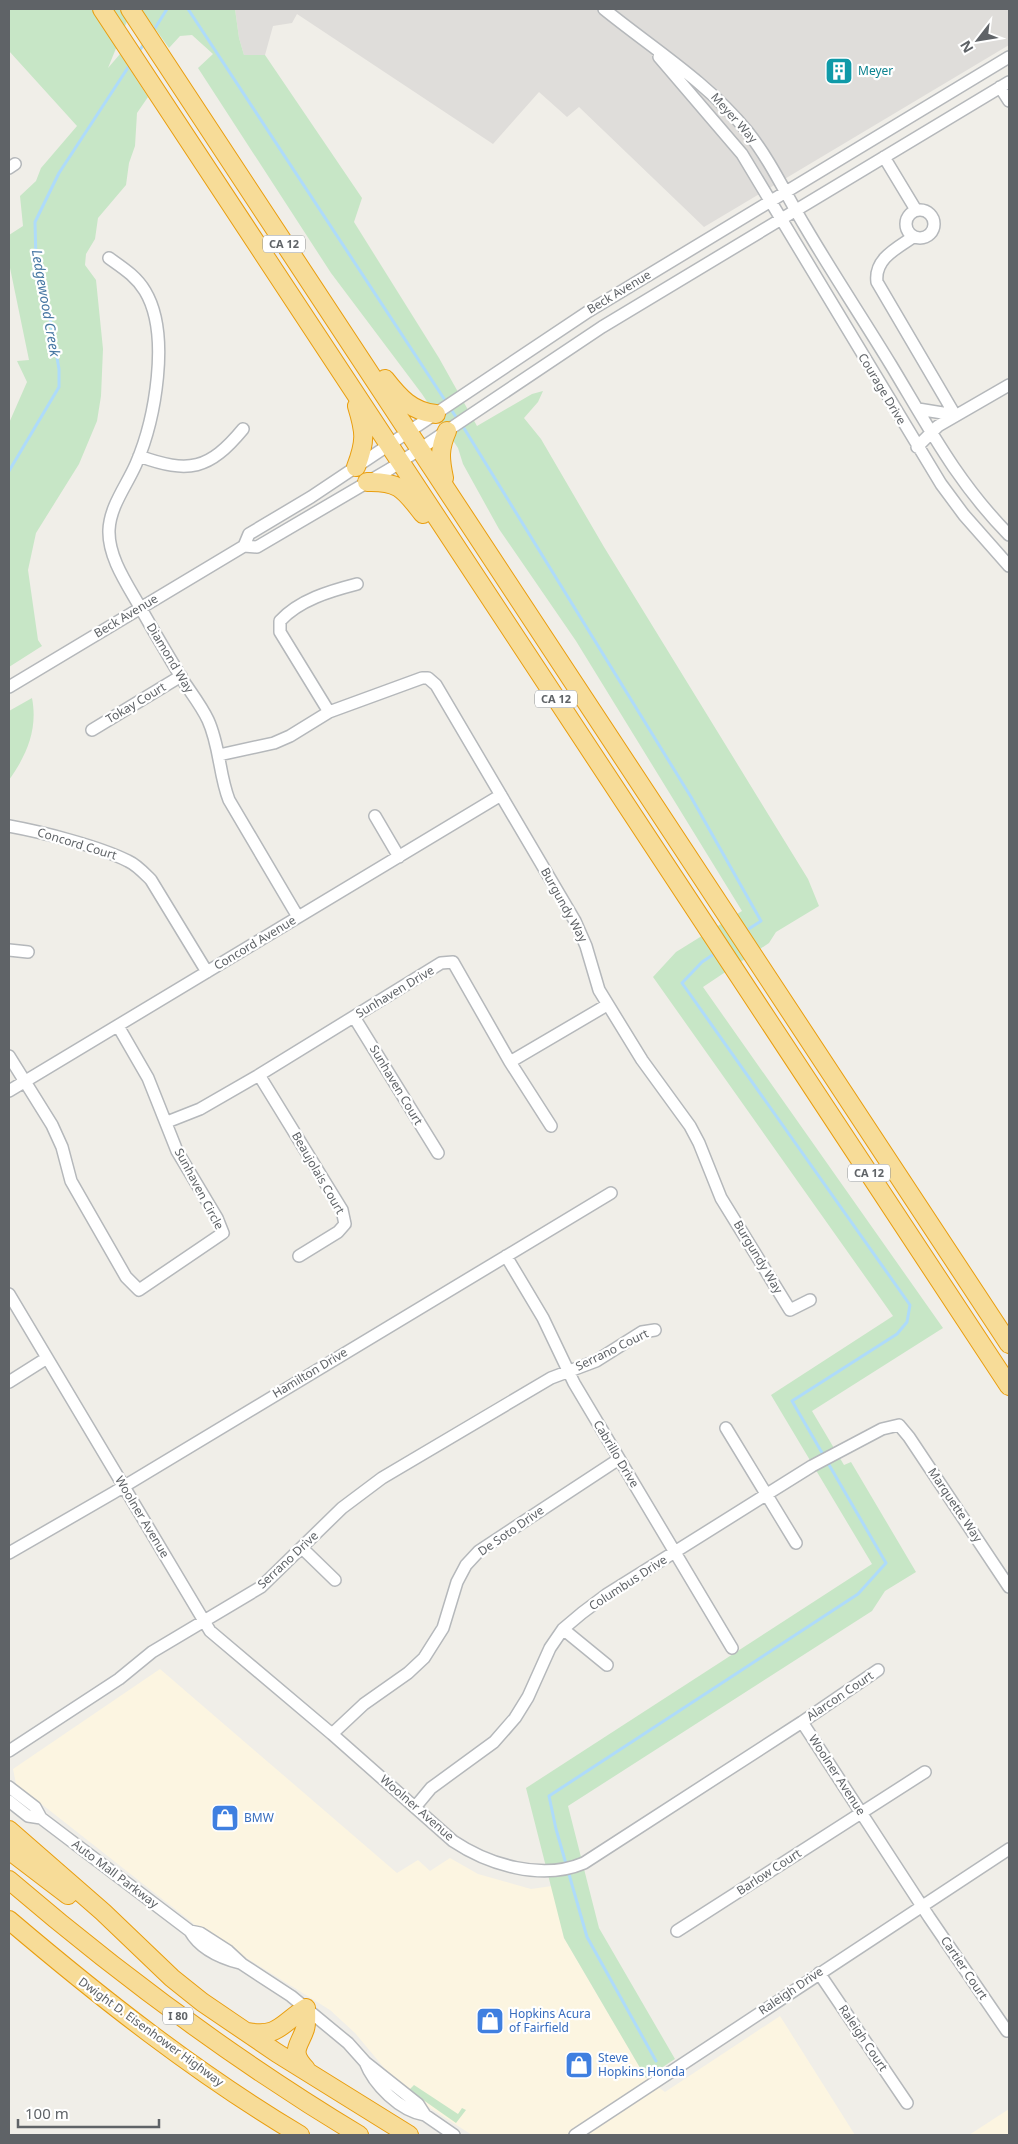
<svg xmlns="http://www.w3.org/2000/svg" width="1018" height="2144" font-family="'Noto Sans',sans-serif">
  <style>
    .commercial { fill: #fcf5e1 }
    .industrial { fill: #dfddda }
    .green { fill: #c7e6c6 }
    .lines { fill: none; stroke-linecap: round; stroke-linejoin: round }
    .stream { stroke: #aedbfa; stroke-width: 3 }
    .minor-casing { stroke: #b5b8bb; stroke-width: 14 }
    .highway-casing { stroke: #e99e0f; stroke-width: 20 }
    .minor { stroke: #fff; stroke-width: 11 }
    .highway { stroke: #f7dc98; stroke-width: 18 }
    .labels { text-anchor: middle; stroke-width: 4.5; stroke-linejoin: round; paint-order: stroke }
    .shield { fill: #fff; stroke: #8f9295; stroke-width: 1 }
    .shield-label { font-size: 11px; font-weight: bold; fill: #5f6367 }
    .culture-label { font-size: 12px; fill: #0d838f; stroke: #fff; text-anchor: start }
    .street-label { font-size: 12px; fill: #5f6367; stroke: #fff }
    .shop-label { font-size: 12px; fill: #366cbe; stroke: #fff; text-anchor: start }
    .water-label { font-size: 14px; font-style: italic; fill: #4777a3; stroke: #fff }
  </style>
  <rect width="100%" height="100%" fill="#f0eee8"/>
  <path class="commercial" d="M160 1669 397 1873 418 1860 430 1871 450 1858 478 1874 531 1889 552 1886 564 1938 646 2078 665 2092 780 2016 855 2135H472L416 2099 390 2075 355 2033 330 2010 203 1931 16 1784 13 1769Z
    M1009 2109V2135H969Z"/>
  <path class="industrial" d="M235 9H1009V45L704 227 579 107 567 117 539 92 493 144 297 14 292 23 273 26 265 55H244L239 38Z"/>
  <path class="green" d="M9 9H132L108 68 120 54 148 97 137 113 135 146 129 163 126 185 98 218 95 239 86 254 85 265 96 280 103 349 101 396 97 421 79 464 36 533 28 570 38 640 42 646 9 667V423L27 382 17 361 29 360 9 263V235L23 226 20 196 36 181 41 168 77 126 9 51Z
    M141 9H235L239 38 244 55H265L362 198 354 222 439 358 477 426 532 394 543 391 538 402 524 418 541 439 604 547 808 879 819 906 776 932 769 943 703 987 943 1328 812 1411 844 1465 851 1462 916 1572 885 1591 872 1611 568 1806 599 1928 675 2059 646 2078 564 1938 526 1788 872 1564 771 1395 893 1316 653 977 676 952 742 911 576 641 499 529 463 464 458 448 422 394 331 273 198 68 213 54 192 35 180 36 169 48Z
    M32 698C38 729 27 755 9 780V711Z
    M414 2085 458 2114 462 2108 466 2110 456 2123 409 2090Z"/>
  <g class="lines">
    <path class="stream" d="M188 9 458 420
      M152 33 167 9
      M138 53 145 42
      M462 425 691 797 761 921 744 932
      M9 471 59 387V369L50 318 36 263 35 222 59 173 131 63
      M656 2061 587 1937 556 1829 549 1796 858 1594 886 1563 792 1401 897 1334 907 1322 910 1305 682 983 702 962 717 952"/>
    <defs>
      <path id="minor" d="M604 9C652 48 707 82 747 131 771 161 786 195 806 228 833 274 863 319 891 365 929 428 957 482 1009 535
        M659 57 742 154 941 484 964 515 1009 566
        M1000 87 1009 101
        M884 157 916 210
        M9 168 15 164
        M906 224a14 14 0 1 1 28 0a14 14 0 1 1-28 0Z
        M913 237C897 248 874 259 877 282L955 415
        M109 258C123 268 136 276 145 291 171 334 155 420 136 464 127 485 110 506 109 530 108 557 127 584 140 607 154 632 169 657 184 682 192 694 202 707 208 720 220 746 219 775 229 800L298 917
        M918 409 955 415
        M917 447 938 426 1009 385
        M139 456C189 474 209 470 243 429
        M244 546 249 534 311 497 589 311 1009 57
        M9 687 244 546 257 547 390 469 602 327 1009 82
        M329 712 280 632V621C299 600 330 591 357 584
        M92 730 181 676
        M219 755 274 743 290 736 329 712 422 678H428L436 685 575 921 586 946 599 990 642 1060 690 1126 699 1143 721 1198 790 1310 810 1300
        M375 816 399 857
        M9 826C42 832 98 846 128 861 137 865 144 873 151 880L207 972
        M9 950 28 952
        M354 1017 438 1153
        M9 1056 52 1125 62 1147 71 1181 126 1277 139 1290 223 1233 217 1218 177 1151 148 1078 118 1026
        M510 1062 551 1126
        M259 1075 342 1210 345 1224 338 1232 299 1256
        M9 1091 501 795
        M167 1122 200 1109 259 1075 441 963 453 962 510 1062 607 1005
        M506 1256 543 1318 574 1383 732 1648
        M9 1294 210 1631 332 1734 453 1841C489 1865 542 1881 584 1863L802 1722 878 1670
        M9 1382 47 1358
        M726 1428 796 1543
        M302 1548 335 1580
        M9 1553 113 1493 611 1193
        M563 1629 607 1665
        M802 1722 929 1917 1007 2031
        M332 1734 364 1704 408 1673 424 1658 443 1628 457 1582 466 1565 479 1551 619 1459
        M9 1751 119 1679 152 1652 261 1587 342 1508 382 1478 551 1378 596 1361 642 1332 655 1330
        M9 1787 35 1807 41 1818 190 1931C200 1949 221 1958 240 1963
        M9 1801 28 1816 41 1818
        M416 1806 431 1788 494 1742 515 1718 528 1697 550 1648 563 1629 582 1613 606 1595 812 1466 882 1429 899 1425 909 1437 1009 1587
        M190 1931 200 1933 228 1951 242 1964 291 1996 348 2043 365 2062 418 2104 425 2115 454 2135
        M677 1931 925 1772
        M819 1973 907 2103
        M365 2062C374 2085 400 2111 425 2115
        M575 2135 1009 1849"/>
      <path id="highway" d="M102 9 1009 1386
        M130 9 1009 1344
        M385 379C399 397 412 412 436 414
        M356 467C366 441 365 432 357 406
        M444 478C440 459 439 449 447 431
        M367 482C400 481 404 490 423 514
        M9 1830 103 1912 172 1978 202 2002 277 2053 409 2135
        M9 1850 68 1895
        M9 1880C121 1976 233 2059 359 2135
        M9 1920C101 1998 196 2073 300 2135
        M248 2032C278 2038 282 2023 306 2008
        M306 2069C289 2051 299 2047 305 2029 307 2023 306 2014 306 2008"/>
    </defs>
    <use href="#minor" class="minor-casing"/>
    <use href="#highway" class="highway-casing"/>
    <use href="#minor" class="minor"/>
    <use href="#highway" class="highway"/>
  </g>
  <defs>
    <symbol id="building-square" viewBox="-11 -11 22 22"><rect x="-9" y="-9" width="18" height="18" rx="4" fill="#0f9aa8" stroke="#fff"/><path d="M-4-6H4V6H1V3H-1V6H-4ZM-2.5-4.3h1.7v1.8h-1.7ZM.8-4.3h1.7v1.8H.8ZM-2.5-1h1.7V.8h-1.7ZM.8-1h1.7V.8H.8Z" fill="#fff"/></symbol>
    <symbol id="shop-square" viewBox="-11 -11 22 22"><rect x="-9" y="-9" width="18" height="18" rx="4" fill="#3f7fe0" stroke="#fff"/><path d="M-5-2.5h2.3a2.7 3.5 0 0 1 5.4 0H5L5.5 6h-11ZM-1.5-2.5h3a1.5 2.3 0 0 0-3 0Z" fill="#fff"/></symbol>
  </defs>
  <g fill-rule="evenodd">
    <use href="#building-square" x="823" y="55" width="32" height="32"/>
    <use href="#shop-square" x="209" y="1802" width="32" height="32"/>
    <use href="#shop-square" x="474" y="2005" width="32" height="32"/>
    <use href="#shop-square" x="563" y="2049" width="32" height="32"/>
  </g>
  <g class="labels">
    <g class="shield">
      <rect x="263" y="235.5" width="42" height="17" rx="4"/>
      <rect x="535" y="690.5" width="42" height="17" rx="4"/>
      <rect x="848" y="1164.5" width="42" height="17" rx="4"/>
      <rect x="163" y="2007.5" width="30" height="17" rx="4"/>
    </g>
    <g class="shield-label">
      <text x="284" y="248">CA 12</text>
      <text x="556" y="703">CA 12</text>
      <text x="869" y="1177">CA 12</text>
      <text x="178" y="2020">I 80</text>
    </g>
    <g class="culture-label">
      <text x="858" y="75">Meyer</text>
    </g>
    <g class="street-label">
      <text transform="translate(734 118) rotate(48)" y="4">Meyer Way</text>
      <text transform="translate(619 292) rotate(-31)" y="4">Beck Avenue</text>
      <text transform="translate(882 389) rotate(59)" y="4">Courage Drive</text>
      <text transform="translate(126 616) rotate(-31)" y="4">Beck Avenue</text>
      <text transform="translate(170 658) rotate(59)" y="4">Diamond Way</text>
      <text transform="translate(136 703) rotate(-31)" y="4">Tokay Court</text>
      <text transform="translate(77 844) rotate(17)" y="4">Concord Court</text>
      <text transform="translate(564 905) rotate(61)" y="4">Burgundy Way</text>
      <text transform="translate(255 943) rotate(-31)" y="4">Concord Avenue</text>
      <text transform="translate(395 992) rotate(-31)" y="4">Sunhaven Drive</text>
      <text transform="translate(396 1085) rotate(59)" y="4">Sunhaven Court</text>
      <text transform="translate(318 1173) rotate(60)" y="4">Beaujolais Court</text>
      <text transform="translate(199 1189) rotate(62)" y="4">Sunhaven Circle</text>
      <text transform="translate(758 1257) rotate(59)" y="4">Burgundy Way</text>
      <text transform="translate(612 1350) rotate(-26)" y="4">Serrano Court</text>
      <text transform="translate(310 1373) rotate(-31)" y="4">Hamilton Drive</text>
      <text transform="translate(616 1454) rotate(59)" y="4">Cabrillo Drive</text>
      <text transform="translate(955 1505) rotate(56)" y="4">Marquette Way</text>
      <text transform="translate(142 1517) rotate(59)" y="4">Woolner Avenue</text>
      <text transform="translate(511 1531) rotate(-35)" y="4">De Soto Drive</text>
      <text transform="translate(288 1560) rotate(-43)" y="4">Serrano Drive</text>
      <text transform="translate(628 1583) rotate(-33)" y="4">Columbus Drive</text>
      <text transform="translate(840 1696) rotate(-34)" y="4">Alarcon Court</text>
      <text transform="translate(837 1775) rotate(57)" y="4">Woolner Avenue</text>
      <text transform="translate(417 1808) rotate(41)" y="4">Woolner Avenue</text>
      <text transform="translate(769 1872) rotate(-33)" y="4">Barlow Court</text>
      <text transform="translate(115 1874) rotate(37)" y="4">Auto Mall Parkway</text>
      <text transform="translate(964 1968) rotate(56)" y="4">Cartier Court</text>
      <text transform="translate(791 1991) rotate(-34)" y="4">Raleigh Drive</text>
      <text transform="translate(151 2032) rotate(36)" y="4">Dwight D. Eisenhower Highway</text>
      <text transform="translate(863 2038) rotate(56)" y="4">Raleigh Court</text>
    </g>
    <g class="shop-label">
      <text x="244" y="1822">BMW</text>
      <text x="509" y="2018">Hopkins Acura<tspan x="509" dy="14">of Fairfield</tspan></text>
      <text x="598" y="2062">Steve<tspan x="598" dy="14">Hopkins Honda</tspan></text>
    </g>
    <g class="water-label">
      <text transform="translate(46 303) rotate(80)" y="5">Ledgewood Creek</text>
    </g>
  </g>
  <rect width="1018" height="2144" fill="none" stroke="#5f6367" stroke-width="20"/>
  <g transform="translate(978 40) rotate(239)" stroke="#ffffff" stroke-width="4" paint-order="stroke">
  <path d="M0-4L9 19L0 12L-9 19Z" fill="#5f6367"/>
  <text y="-8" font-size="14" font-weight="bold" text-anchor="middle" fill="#5f6367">N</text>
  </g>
  <path d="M18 2119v8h141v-8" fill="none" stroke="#5f6367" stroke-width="2.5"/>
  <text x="25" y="2119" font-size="15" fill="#5f6367" stroke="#ffffff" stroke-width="4" paint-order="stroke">100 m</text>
</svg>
